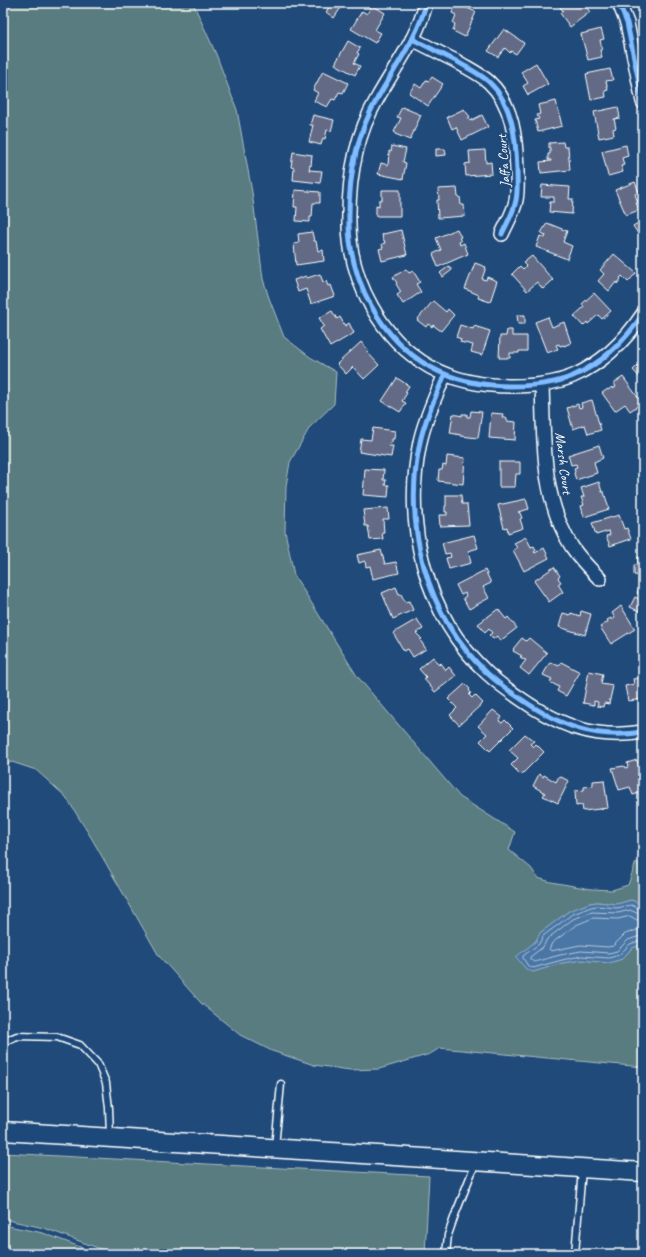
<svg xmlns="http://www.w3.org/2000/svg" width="646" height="1257" font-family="Caveat,sans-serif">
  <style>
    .green { fill: #587b80; stroke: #acbdc0 }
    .water { fill: #4a76a5; stroke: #92adc9 }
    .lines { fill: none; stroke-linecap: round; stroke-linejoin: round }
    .shore { stroke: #b7c8db; stroke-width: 1 }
    .building { fill: #636b85; stroke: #fff }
    .service-casing { stroke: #fff; stroke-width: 9 }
    .minor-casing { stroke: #fff; stroke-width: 16 }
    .secondary-casing { stroke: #fff; stroke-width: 21 }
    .service { stroke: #1f4a7a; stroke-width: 6 }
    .minor { stroke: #1f4a7a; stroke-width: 13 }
    .secondary { stroke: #1f4a7a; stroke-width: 18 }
    .cycleway-casing { stroke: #1f4a7a; stroke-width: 8 }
    .cycleway { stroke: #80bcff; stroke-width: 5 }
    .labels { text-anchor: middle; stroke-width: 4; stroke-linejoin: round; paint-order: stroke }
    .street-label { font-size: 14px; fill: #fff; stroke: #1f4a7a }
  </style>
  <rect width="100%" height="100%" fill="#1f4a7a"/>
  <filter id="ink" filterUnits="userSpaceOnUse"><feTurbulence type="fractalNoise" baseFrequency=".025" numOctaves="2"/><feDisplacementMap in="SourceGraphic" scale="8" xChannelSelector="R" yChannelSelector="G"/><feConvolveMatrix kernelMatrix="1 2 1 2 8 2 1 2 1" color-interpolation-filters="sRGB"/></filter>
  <g filter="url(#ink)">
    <path class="green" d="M3 3H193L216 54 237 110 252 192 263 279 269 298 284 337 310 357 336 372 334 404 310 427 290 462 286 486 285 531 294 575 357 676 460 797 515 832 509 850 531 868 538 878 551 882 591 889 612 890 628 885 636 862 643 867V908L641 904 631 900 617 904 597 902 590 903 569 911 540 933 536 941 517 957 533 972 562 963 582 960 609 963 622 959 632 948 643 944V1067L440 1048 430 1054 379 1069 350 1070 314 1065 272 1051 240 1035 201 1003 159 956 92 839 66 797 36 770 12 762 3 765Z
      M3 1153 429 1176 425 1254H114L44 1228 3 1219Z
      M3 1225 43 1233 99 1254H3Z"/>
    <path class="water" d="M631 900 641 904 643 908V944L632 948 622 959 609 963 582 960 562 963 533 972 526 969 516 957 536 941 540 933 569 911 590 903 597 902 617 904Z"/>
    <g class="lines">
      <path class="shore" d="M643 910 631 905 617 908 597 906 591 907 571 915 543 936 539 944 523 956V958L528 966 533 968 562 960 581 956 609 958 619 955 630 944 643 940
        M643 915 639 914 630 910 618 913 592 912 573 919 547 939 543 947 530 957V959L534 962 560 955 581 951 609 953 617 951 628 940 643 935
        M643 921 637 920 630 916 618 919 593 918 576 925 552 943 549 949 551 951 580 945 608 947 613 946 625 934 637 930 643 929"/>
    </g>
    <path class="building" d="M323 3H344L334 18 326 12 329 7Z
      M456 3 476 12 465 37 453 31 455 24 453 23 456 15 452 13Z
      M557 3H575L578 7 583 3 590 12 570 27 560 13 563 11Z
      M372 5 385 13 375 30 381 33 375 43 351 29 362 11 367 14Z
      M504 29 524 43 516 54 511 51 510 53 505 48 498 57 488 51Z
      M601 29 604 39 600 40 602 49 600 50 602 57 588 60 581 34Z
      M348 41 360 48 357 53 359 54 354 63 360 66 355 75 335 64Z
      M536 63 548 84 528 95 523 86 528 83 521 72Z
      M610 69 613 80 606 81 608 90 605 91 606 97 591 100 586 74Z
      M323 71 348 83 343 93 339 92 335 100 332 99 327 107 314 101 318 93 313 90Z
      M432 77 443 84 428 106 409 93 415 84 421 88 426 80 429 81Z
      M556 101 562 126 538 132 535 120 539 119 537 115 540 114 538 105Z
      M402 107 421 115 410 140 395 134V132H394L401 118 397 117Z
      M618 107 620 118 614 119 616 128 613 129 614 135 599 138 594 112Z
      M464 109 470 117 468 118 470 121 482 115 488 127 462 140 456 127 452 129 447 117Z
      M313 115 334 120 331 131 327 130 325 139 323 138 321 145 309 142 313 125H310Z
      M563 142 564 147H568L570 170 541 173 540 162 551 161V160H548V154H550V148H549V143Z
      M626 145 628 156 622 158 624 165 621 166 623 172 608 176 602 151Z
      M392 146 406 149 403 162 406 163 403 179 378 174 381 163 388 165 389 151 391 152Z
      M436 149H445L446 155 436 156Z
      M485 150 486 163 491 162 492 174 466 176 465 164 470 163 469 151Z
      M293 152 312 155 311 166 310 165 309 170 322 171 320 183 293 180 294 168 291 167Z
      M635 182 639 192 635 194 638 203H636L639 210 626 215 615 190Z
      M542 185 570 187 569 199H573L572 214 549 212 550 202H554V197H541Z
      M457 188 458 197H460L461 205H464L465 216 438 218 437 200H439L438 189Z
      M295 190 320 192V203H313L312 217H310V222L296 221 297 207H294Z
      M382 190H400V216H376V205L379 206V200H382Z
      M643 220V241L633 226Z
      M547 223 567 231 563 242 572 246 567 259 536 247 540 236 545 238 546 235 541 233Z
      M457 229 461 237 459 238 461 241 459 242 460 245 464 243 468 254 438 267 433 254 441 250 436 238Z
      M401 230 407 255 382 261 379 249 383 248 382 244 385 243 384 240H383L382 235 383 234Z
      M312 232 314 241H316L318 251 323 250 324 261 296 265 294 244 299 243 298 234Z
      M614 254 636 273 628 282 622 276 620 278 621 279 617 284 616 282 609 291 598 281 604 274 600 270Z
      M532 256 553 280 543 289 537 282 527 291 512 274 520 266 523 269 526 266 523 263Z
      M475 263 486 267 482 279 486 280 487 277 497 281 490 302 478 298 479 295 465 289Z
      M449 266 452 270 443 277 440 273Z
      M406 269 409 273 413 271 420 282 416 284 421 292 403 304 397 295 401 292 396 284 397 283 393 277Z
      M320 274 323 282 326 281 328 286 331 285 335 296 311 304 306 289 298 292 294 280 306 276 307 278Z
      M594 293 611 311 602 319 598 315 588 324 587 322 583 326 574 316 584 307 582 304Z
      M433 301 446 312 448 309 454 315 441 331 433 325 432 327 428 324 426 327 417 320Z
      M332 311 337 319 340 317 345 326 349 323 354 333 330 347 320 329 324 326 319 318Z
      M517 315H525V324H518Z
      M548 317 552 327 564 322 571 343 564 346V345L560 346 559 344 556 345 558 349 547 353 535 322Z
      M460 325 473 329 474 326 490 331 482 355 471 352 473 345 460 342 461 339 456 337Z
      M507 330H512V336H527V351H519V353H510V358H499L500 336H506Z
      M361 342 368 350 367 352 379 365 364 379 353 367 346 374 337 364Z
      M641 362 643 365V381L633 370Z
      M623 377 642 403 630 411 625 404 615 411 602 393 608 389V390L612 387 613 389 616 387 614 383Z
      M397 378 409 386 405 392 407 393 402 401 406 403 400 412 382 401Z
      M592 400 601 430 588 434 585 425 573 429 567 408 578 404 579 408 582 407 581 403Z
      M471 411 482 412 478 438 461 436V435L450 433 453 414 462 416V414H467V417H470Z
      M491 413 503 414 502 418H507V421L516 422 515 440 489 438Z
      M373 428 395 431 394 439H392V443L390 442 389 446H393L391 457 359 452 361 439 371 440Z
      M599 445 603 458 594 462 597 473 576 480 574 473 575 472 574 468 577 467 576 464 571 465 568 455Z
      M447 456 465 458 463 484 438 481 439 470H442L443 465 446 466Z
      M499 462H520V474H516L515 487H499Z
      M365 469 384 470 383 480H386L385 485H389L388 497 363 495Z
      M599 482 602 492H604L609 509 584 517 581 506 584 505 581 497H584L581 488Z
      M446 495H461L462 504H467L469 525 440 526 439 515H447V512H445V506H446Z
      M526 499 529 509 518 512 520 513 522 518 520 519 523 528 508 533 507 527 504 528 498 505Z
      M388 508 389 519H383L384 533H382L383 539 370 540 368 526H365L363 510Z
      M619 515 624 529 627 528 631 539 610 546 606 536 610 535 609 531 596 535 592 523Z
      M474 535 478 548 468 551 471 563 449 569 446 558 451 557 450 553 445 554 442 543Z
      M526 537 531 547 534 546 536 550 534 552 535 553 544 548 549 558 524 571 513 550 517 548 514 543Z
      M640 547H643V576L634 575V565H638V557H640Z
      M381 550 385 564 396 562 399 573 373 579 370 566 366 567 365 561 359 563 357 555Z
      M554 567 560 576 558 578 561 582 558 584 563 592 549 602 534 581Z
      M485 570 491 583 483 587 489 598 469 609 463 598 466 596 465 593 461 595 456 585Z
      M641 583 643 584V613L630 607 635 597 639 599 640 595 637 593Z
      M396 587 399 594H401L405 602 409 601 413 610 393 619 382 593Z
      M621 606 635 629 611 644 600 627 608 622 607 620 611 618 612 620 615 618 612 613Z
      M498 609 506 619 508 617 517 628 500 641 497 636 493 639 489 635 492 633 489 629 485 633 478 624Z
      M581 611 591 614 585 635 559 627 563 613 570 615 571 613 580 616Z
      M417 619 423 629 416 633 422 639 420 640 426 649 413 657 408 649 404 651 393 633Z
      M522 638 526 641 529 638 547 653 529 675 520 668 526 660H525L520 657 522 656 513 651 514 649H513Z
      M433 657 439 665 441 663 446 670 449 667 456 676 435 692 424 679 426 677 419 669Z
      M550 662 559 666 561 662 580 672 566 696 557 691 559 687 550 682 552 679 543 675Z
      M589 671 603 674 601 684 613 686 609 704 604 703 603 707 597 706 598 702 594 701V705L583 703Z
      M643 677V699L628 701 625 686 634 684 633 679Z
      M465 684 470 689 469 690 471 693 469 695 472 698 475 695 483 703 459 725 450 715 457 708 448 699Z
      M493 710 502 717 499 721 502 723 505 720 513 728 490 751 480 741 487 734 478 726Z
      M525 734 534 741 530 744 533 747 536 744 544 752 521 775 511 765 518 758 509 750Z
      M637 760 643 780V792L633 795 630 787 619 790 612 768 624 766 625 768 628 767 627 763Z
      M539 774 543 777 544 775 556 782 559 776 569 781 558 803 543 796 545 793 533 786Z
      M604 780 608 808 583 811 582 805 576 806 575 791 584 790V787L593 786V781Z"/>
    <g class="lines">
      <defs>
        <path id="service" d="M3 1042 17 1036 57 1037 80 1045 98 1064 106 1083 109 1108 110 1136
          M275 1147 281 1084
          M446 1254 448 1235 455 1215 476 1162
          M575 1254 582 1169"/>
        <path id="minor" d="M426 3C418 38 394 68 377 99 355 137 348 181 349 225 350 281 381 339 430 367 455 381 484 386 512 386 532 386 554 384 573 376 603 363 625 341 643 314
          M619 3 627 23 643 102
          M412 39C427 46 441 54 456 61 467 68 479 73 489 82 513 104 516 139 517 170 517 180 518 190 516 200 514 212 507 223 502 234
          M445 374C436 396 425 418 420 442 403 524 425 615 487 673 498 683 509 691 521 699 560 726 595 740 643 732
          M542 384C544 440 541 498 572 547 580 559 590 569 600 579"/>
        <path id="secondary" d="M3 1131 643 1172"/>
      </defs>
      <use href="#service" class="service-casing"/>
      <use href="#minor" class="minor-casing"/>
      <use href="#secondary" class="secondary-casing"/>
      <use href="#service" class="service"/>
      <use href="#minor" class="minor"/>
      <use href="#secondary" class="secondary"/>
      <defs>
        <path id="cycleway" d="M426 3C418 38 394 68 377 99 355 137 348 181 349 225 350 281 381 339 430 367 455 381 484 386 512 386 532 386 554 384 573 376 603 363 625 341 643 314
          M619 3 627 23 643 102
          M412 39C427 46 441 54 456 61 467 68 479 73 489 82 513 104 516 139 517 170 517 180 518 190 516 200 514 212 507 223 502 234
          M445 374C436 396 425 418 420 442 403 524 425 615 487 673 498 683 509 691 521 699 560 726 595 740 643 732"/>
      </defs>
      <use href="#cycleway" class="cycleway-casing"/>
      <use href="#cycleway" class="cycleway"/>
    </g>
  </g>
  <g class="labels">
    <g class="street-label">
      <text transform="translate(503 161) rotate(-94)" y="5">Jaffa Court</text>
      <text transform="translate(564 463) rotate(83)" y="5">Marsh Court</text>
    </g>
  </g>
  <rect width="646" height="1257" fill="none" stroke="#1f4a7a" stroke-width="16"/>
  <rect x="8" y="8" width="630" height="1241" fill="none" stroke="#fff" stroke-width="1.5" filter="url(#ink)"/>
</svg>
